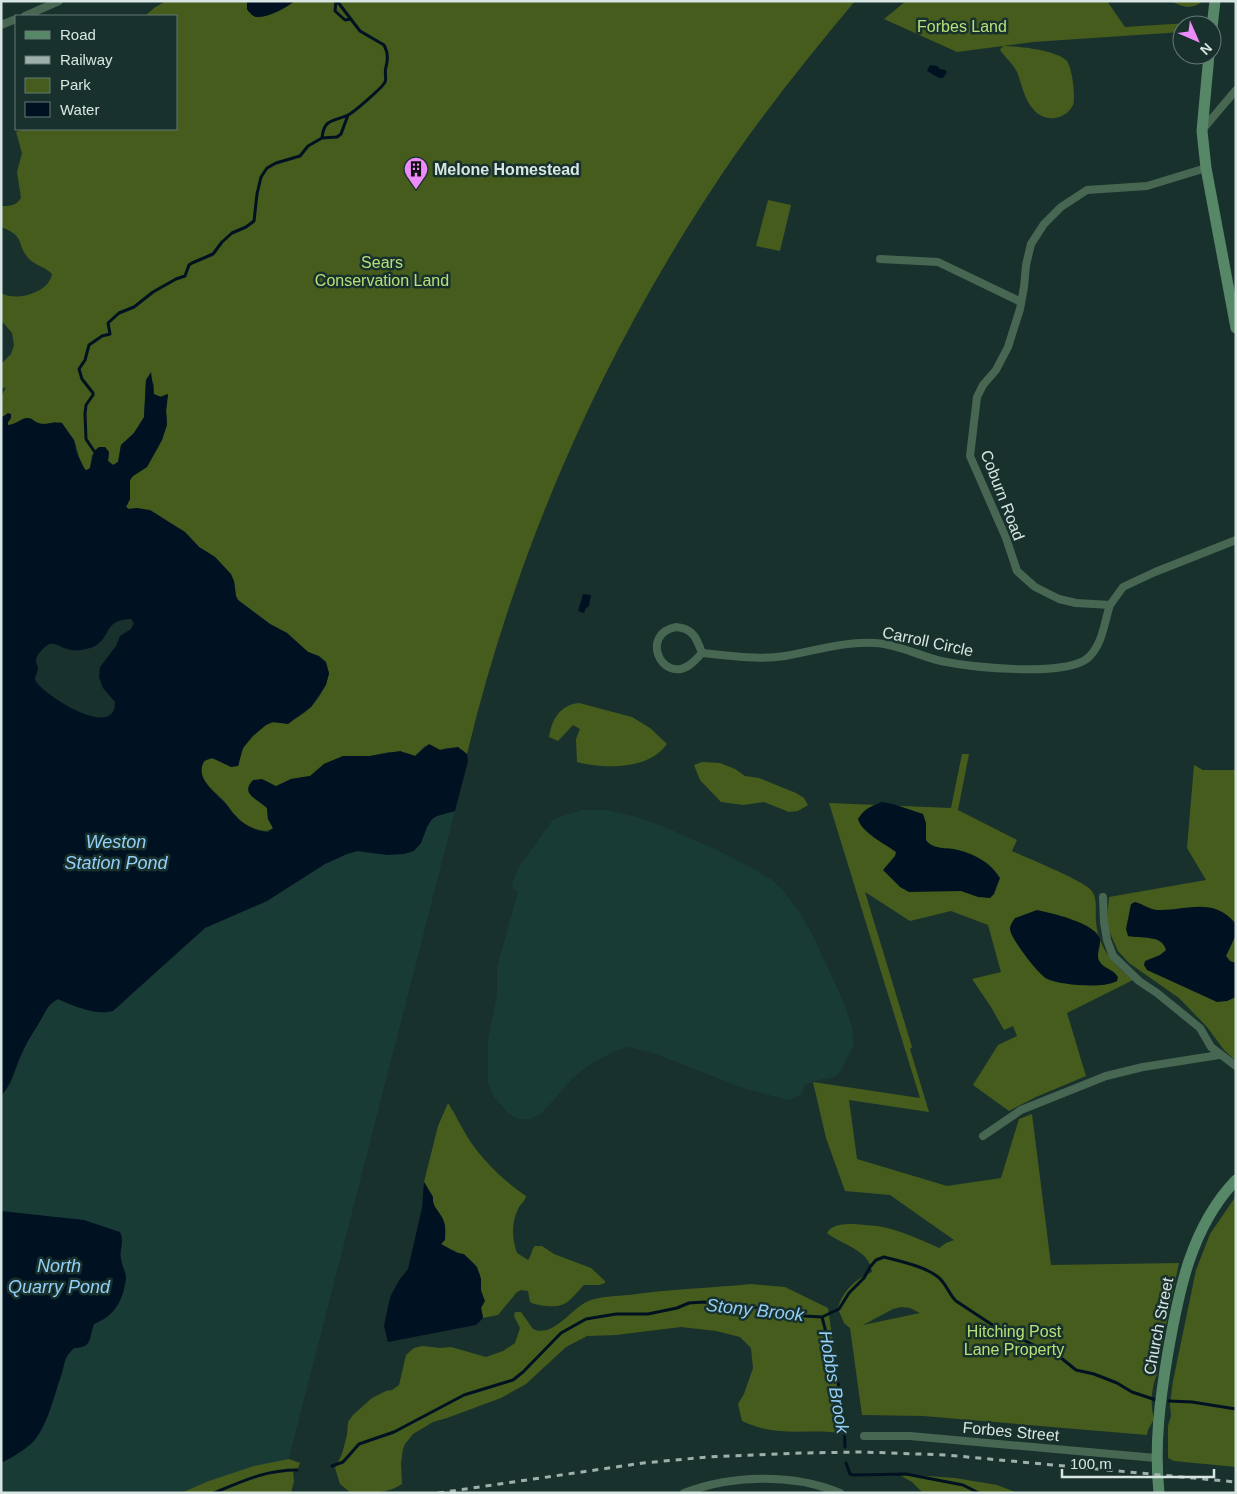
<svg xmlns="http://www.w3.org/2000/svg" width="1237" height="1494" font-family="Arial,sans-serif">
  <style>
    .built { fill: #193b36 }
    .green { fill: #455c1d; fill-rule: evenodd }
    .water { fill: #001221; fill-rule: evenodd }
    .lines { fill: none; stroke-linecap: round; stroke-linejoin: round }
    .stream { stroke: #001221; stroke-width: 3 }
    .street { stroke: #486752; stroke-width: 8 }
    .secondary { stroke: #568868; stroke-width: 11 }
    .rail { stroke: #9fb0ac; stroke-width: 3; stroke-dasharray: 6 6; stroke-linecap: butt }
    .labels { text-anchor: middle; stroke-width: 5; stroke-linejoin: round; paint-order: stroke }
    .park-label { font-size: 16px; fill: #b7e078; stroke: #19312d }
    .poi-label { font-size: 16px; font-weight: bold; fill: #d8e6e3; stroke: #19312d; text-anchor: start }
    .street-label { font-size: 16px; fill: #d8e6e3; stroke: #19312d }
    .water-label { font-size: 18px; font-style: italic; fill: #93cff8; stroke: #19312d }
  </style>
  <rect width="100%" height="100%" fill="#19312d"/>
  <path class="built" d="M583 810H606L633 816 662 826 715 849 752 868 772 880 783 890 801 915 813 936 844 1003 852 1028 854 1044 840 1072 834 1077 813 1081 804 1086 802 1094 788 1100 746 1089 653 1053 629 1047 617 1050 592 1063 572 1079 541 1114 530 1119H518L509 1114 494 1097 488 1084V1040L497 995V967L518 892 513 889 512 883 519 867 552 821 559 817Z
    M455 811 280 1493H1V1096L11 1083 27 1042 47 1008 58 999 71 1004 120 1006 126 998 205 928 267 901 325 864 347 854 358 851 374 854 410 853 424 836 427 827 432 819 437 816Z"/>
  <path class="green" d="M166 1H247V9L249 12 278 1H855C809 56 764 112 724 171 604 349 517 546 467 754 459 746 450 747 440 750L431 745 425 746 415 756 407 753 389 752 370 756H343L324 764 310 776 291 779 276 787 271 785 266 781 254 798 267 808 268 819 273 828C264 836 243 825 235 816 231 811 228 805 223 800 213 790 190 773 208 758L218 759 225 764 239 765C239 747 254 730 270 723 275 721 280 724 285 722 307 718 325 694 329 673L313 654 308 652 287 633 270 624 238 600 236 596 234 581 226 569 215 557 199 547 185 532 167 522 155 513 137 508 129 509 126 507 130 499V480L133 476 147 467 162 440 167 419 166 411 168 394C162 395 160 399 154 394V385L151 378 146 380 144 418 134 433 121 445 118 462 113 465 108 461 109 453 105 447 92 455 90 468 87 470C77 465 79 447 73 439 68 432 61 427 55 422 50 423 44 425 39 423 34 422 33 418 28 418 21 418 16 425 8 425V422L11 418 3 416 1 418V397L6 387 1 389V364L11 354 14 345 12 333 1 320V293C16 302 49 293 52 274 46 267 36 266 29 259 15 243 27 237 1 227V206C10 206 16 206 21 198L17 172 22 153 16 132 24 129H176V16H145L154 8Z
    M906 1H1107L1125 27 1204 22V25H1182V32L1033 42 957 52 884 19Z
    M1169 1H1203C1190 11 1183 6 1169 1Z
    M1003 46C1018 46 1056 50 1066 60 1072 66 1076 97 1073 105 1066 120 1045 123 1034 110 1024 100 1022 84 1017 72 1013 64 1005 57 1000 50Z
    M768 200 791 205 780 251 756 246Z
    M579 703 632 717 650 728 667 744C649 770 604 769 577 762L576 739 580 729 573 725 558 741 549 737C552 719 560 705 579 703Z
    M962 754H969L958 810 1017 840 1012 851C1027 858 1082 880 1091 890 1098 899 1095 909 1096 920 1097 946 1113 964 1133 980L1067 1013 1086 1076 1036 1097 1009 1111 973 1085 998 1045 1017 1036 1013 1026 1004 1030 991 1007 972 979 1001 972 988 925 951 911 910 921 865 892 912 1047 910 1049 929 1112 849 1100 857 1159 947 1186 1001 1178 1019 1119 1032 1114 1051 1265 1179 1263 1158 1364C1159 1372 1156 1376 1154 1383 1151 1394 1151 1408 1154 1419L1148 1430 1147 1435 923 1416 862 1415 850 1328 844 1323 838 1309C841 1292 857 1278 872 1272 870 1250 842 1245 827 1233 832 1224 844 1224 854 1224 861 1225 869 1225 877 1226 898 1229 919 1239 939 1248L946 1243 954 1240 890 1195 845 1191 826 1138 813 1082 920 1098 829 803 951 808ZM901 1307 910 1308 920 1313 863 1325 893 1309Z
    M702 762 720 763 735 769 745 776 759 778 796 793 804 798 808 805 798 811 789 812 764 802 743 805 721 802 700 780 694 765Z
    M1194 765 1203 770H1236V1061L1224 1050 1207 1027 1179 998 1129 963 1118 951 1110 933 1107 922 1109 897 1206 880 1187 848Z
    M448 1103C456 1115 462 1129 470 1141 485 1163 504 1181 526 1196 525 1202 520 1204 518 1209 511 1224 512 1238 517 1253L528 1260C532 1255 531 1250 535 1246H542L554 1254 591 1268 605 1281V1283L599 1285H584C570 1299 568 1308 546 1306 540 1305 535 1305 530 1302L528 1291 521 1290 517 1292 498 1315 483 1318 481 1307 483 1295C479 1289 482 1282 480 1275 473 1255 458 1254 441 1244 455 1221 431 1215 433 1197L424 1182 438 1126Z
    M1236 1196V1467L1174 1461 1168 1458V1426L1171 1416 1170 1404 1173 1381 1196 1270 1210 1234Z
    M751 1284 785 1287 828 1308 844 1419 849 1428 847 1434C810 1427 779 1439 742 1421L738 1404 744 1394 753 1368 751 1348 740 1337 716 1331 681 1327 616 1335 587 1336 566 1347 526 1384 501 1398 447 1418 433 1422 413 1434 405 1444 403 1449 401 1463 402 1484C387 1494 370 1493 351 1493L340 1484 335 1468 342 1454 347 1435 348 1422 353 1415 372 1398 386 1391 392 1390 399 1385 406 1355 414 1348 422 1346 440 1348 451 1347 486 1357 503 1351 515 1343 520 1328 514 1316 515 1312H521L533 1329C554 1339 572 1306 591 1300 603 1296 617 1296 629 1295 670 1289 711 1288 751 1284Z
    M289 1459 300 1463 298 1468 293 1473 294 1481 291 1493H181L209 1481 254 1466Z
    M898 1474 955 1478 997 1485 1018 1493H923L912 1482Z"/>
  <path class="water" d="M247 1H295C286 8 268 18 256 17 252 16 249 12 247 9Z
    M930 65 937 66 940 69 945 70 947 72 943 78H939L927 71Z
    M151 372 154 394 161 397 168 394 166 411 167 425 162 440 147 467 133 476 130 480V499L126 507 129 509 137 508 150 510 185 532 199 547 215 557 231 574 234 581 236 596 238 600 270 624 287 633 308 652 319 656 326 662 329 673 326 685 311 707 288 724 273 722 266 725 253 736 243 748 238 766 231 767 212 758 204 761C195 778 213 790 223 801 228 805 231 812 236 816 242 824 258 832 268 832L273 828 268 819 267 808C259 799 239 795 253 780L262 779 276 786 291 779 310 776 324 764 343 756H370L400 751 415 756 429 744 440 750 458 747 467 754 468 761 455 811 437 816 432 819 427 827 421 843 414 851 404 854 387 855 358 851 347 854 325 864 267 901 205 928 113 1011C96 1016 73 1006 58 999 47 1004 45 1014 39 1023 32 1034 25 1045 20 1057 14 1071 12 1084 1 1096V418L8 413 11 414V418L8 422V425C15 425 20 419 27 418 32 418 33 421 38 423 45 426 54 421 62 423L74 440 76 451 85 470H87L90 468 94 451 99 447H105L109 452 108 461 113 465 118 462 121 445 134 433 144 417 146 380ZM131 619 134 623 131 629 120 636 116 646 100 667 99 677 103 688 115 702C116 741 44 696 35 680 35 675 38 672 38 668 38 666 36 664 36 661 36 657 38 654 41 651 54 636 58 649 72 650 78 651 89 649 95 646 112 636 103 620 131 619Z
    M583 594 591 595 589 606 586 608 584 613 578 611Z
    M882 802 893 804 923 814 926 823V840C933 850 947 847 958 850 975 854 991 863 1000 878L994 894 990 898 978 897 961 891 909 892 900 887 883 870 895 856 896 852C885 844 861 832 858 819 864 809 871 806 882 802Z
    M1135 902C1144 904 1151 911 1160 910 1189 910 1214 897 1236 924V935L1226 956 1230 961 1236 963V997L1227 1001 1217 1002 1147 970 1144 965 1145 961 1160 955 1166 950C1162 934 1141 939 1128 936L1126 929 1131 904Z
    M1037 910C1051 913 1096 923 1100 939 1101 947 1095 956 1100 962 1104 969 1112 968 1118 977L1117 981C1104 989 1060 985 1047 979 1039 975 1010 938 1010 929 1010 925 1013 921 1015 918Z
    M424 1182 433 1197C432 1207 439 1210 443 1219 446 1225 445 1234 445 1240L441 1244 457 1253 464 1254 477 1267 481 1279V1291L485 1301 481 1308 483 1318 476 1325 388 1342 384 1326 389 1302 391 1295 400 1279 408 1269 422 1208Z
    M1 1211 84 1220 120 1232C125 1243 119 1249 121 1259 122 1266 126 1272 126 1278 126 1282 124 1286 124 1290 119 1307 111 1317 94 1324 89 1339 92 1348 74 1348 62 1360 66 1363 61 1376 54 1396 47 1429 31 1444 23 1451 11 1458 1 1463Z"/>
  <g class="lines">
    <path class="stream" d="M336 1 335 11 345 20 351 19
      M322 138C324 118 333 122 348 115 353 113 383 87 385 82 387 78 384 73 386 67 388 60 388 52 384 45L360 31 337 1
      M94 451 86 439 85 414 86 405 93 395V393L82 379 79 369 85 360 89 345 102 336 110 334 108 323 119 313 134 307 153 292 176 279 185 276 189 265 192 263 213 254 222 242 232 233 246 227 254 221 257 194 261 177 267 168 276 163 300 156 308 146 322 138 337 137 341 134 348 115
      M822 1317C833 1359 845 1403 845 1447
      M1169 1401 1192 1402 1236 1409
      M846 1463 850 1474 853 1475 906 1474 963 1485 979 1493
      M332 1466 343 1462 359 1444 394 1432 464 1395 513 1380 523 1372 561 1333 586 1319 616 1314H648L677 1308 689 1303 704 1302 737 1307H753L805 1316 822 1317 839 1309 849 1293 864 1278 870 1267 876 1260 884 1257C900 1261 932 1268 942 1281 948 1288 950 1295 956 1301L994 1326 1038 1347 1055 1353 1076 1370 1094 1374 1117 1383 1132 1392 1156 1400
      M214 1493C243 1481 265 1470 297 1470"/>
    <path class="street" d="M25 16 59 1
      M1 25 16 19
      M1203 129 1236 90
      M1206 168 1147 186 1087 190 1061 207 1044 224 1031 244 1026 265 1024 287 1020 309 1008 347 996 370 983 385 977 397 970 456 1006 538 1017 571 1035 587 1059 599 1076 603 1110 605 1123 587 1155 572 1236 540
      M880 259 938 262 1021 302
      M676 627C693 628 697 639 702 653 698 657 693 663 688 666 661 682 640 634 676 627Z
      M702 653C729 656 758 660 785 656 815 651 844 641 875 643 898 644 919 656 941 661 970 667 1067 678 1089 657 1103 643 1104 623 1110 605
      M1103 897 1104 922 1107 940 1113 956 1139 981 1157 993 1200 1028 1211 1047 1236 1066
      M983 1136 1021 1110 1106 1076 1143 1067 1219 1055
      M864 1436H910L1156 1458
      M684 1493C731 1475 793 1473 840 1493"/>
    <path class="secondary" d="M1212 27 1215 1
      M1209 55 1202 131 1206 168 1236 328
      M1159 1493C1154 1445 1160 1399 1168 1352 1179 1290 1191 1227 1236 1180"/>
    <path class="rail" d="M438 1493 643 1463 708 1457 800 1453 863 1452 946 1455 1236 1482"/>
  </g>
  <defs>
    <symbol id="building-pin" viewBox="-11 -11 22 30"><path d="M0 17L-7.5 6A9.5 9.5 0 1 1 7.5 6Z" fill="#ec8cfa" stroke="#19312d"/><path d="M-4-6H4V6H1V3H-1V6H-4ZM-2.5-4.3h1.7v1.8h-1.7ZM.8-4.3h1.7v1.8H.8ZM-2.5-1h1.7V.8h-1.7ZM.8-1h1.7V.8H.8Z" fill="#111"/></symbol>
  </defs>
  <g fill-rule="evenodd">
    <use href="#building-pin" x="402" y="155" width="28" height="38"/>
  </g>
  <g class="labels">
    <g class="park-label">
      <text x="962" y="32">Forbes Land</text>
      <text x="382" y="268">Sears<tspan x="382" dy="18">Conservation Land</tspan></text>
      <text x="1014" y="1337">Hitching Post<tspan x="1014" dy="18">Lane Property</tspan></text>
    </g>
    <g class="poi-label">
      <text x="434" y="175">Melone Homestead</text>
    </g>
    <g class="street-label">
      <text transform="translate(1003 495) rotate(69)" y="6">Coburn Road</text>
      <text transform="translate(928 641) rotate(12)" y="6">Carroll Circle</text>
      <text transform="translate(1158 1326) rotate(-79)" y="6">Church Street</text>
      <text transform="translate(1011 1431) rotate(5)" y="6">Forbes Street</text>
    </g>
    <g class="water-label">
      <text x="116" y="848">Weston<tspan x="116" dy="21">Station Pond</tspan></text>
      <text x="59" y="1272">North<tspan x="59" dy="21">Quarry Pond</tspan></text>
      <text transform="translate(755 1310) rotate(6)" y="6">Stony Brook</text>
      <text transform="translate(834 1382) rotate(80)" y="6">Hobbs Brook</text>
    </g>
  </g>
  <rect width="1237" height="1494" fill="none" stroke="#d8e6e3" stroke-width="5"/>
  <rect x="15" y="15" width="162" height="115" fill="#19312d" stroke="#657976"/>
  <rect x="25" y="31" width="25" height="8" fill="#568868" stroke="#657976"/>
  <text x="60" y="40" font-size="15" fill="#d8e6e3">Road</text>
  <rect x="25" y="56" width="25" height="8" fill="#9fb0ac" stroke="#657976"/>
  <text x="60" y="65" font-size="15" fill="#d8e6e3">Railway</text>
  <rect x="25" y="78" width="25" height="15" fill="#455c1d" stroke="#657976"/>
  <text x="60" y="90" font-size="15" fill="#d8e6e3">Park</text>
  <rect x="25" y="102" width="25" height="15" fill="#001221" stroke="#657976"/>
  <text x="60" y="115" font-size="15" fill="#d8e6e3">Water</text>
  <g transform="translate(1197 40) rotate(135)"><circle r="24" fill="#19312d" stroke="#657976"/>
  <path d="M0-4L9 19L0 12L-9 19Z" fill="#ec8cfa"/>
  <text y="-8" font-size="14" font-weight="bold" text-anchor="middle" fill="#d8e6e3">N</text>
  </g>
  <path d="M1062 1469v8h152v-8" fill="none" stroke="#d8e6e3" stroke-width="2.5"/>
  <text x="1070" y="1469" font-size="15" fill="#d8e6e3" stroke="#19312d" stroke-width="4" paint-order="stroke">100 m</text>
</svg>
